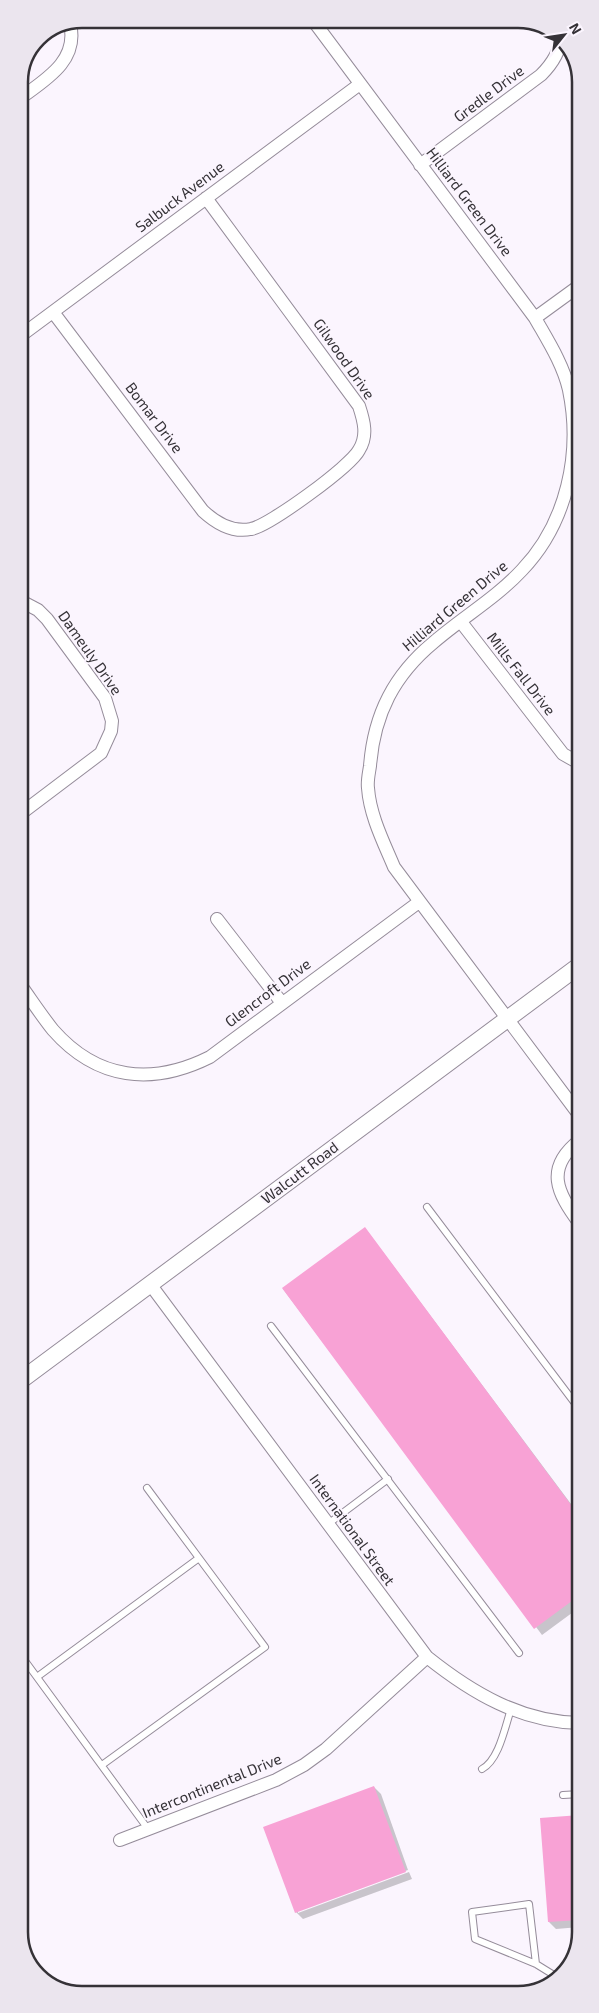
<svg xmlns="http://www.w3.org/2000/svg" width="599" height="2013" font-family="'Exo 2',sans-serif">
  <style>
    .shadow { fill: #0003 }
    .building { fill: #f8a2d5 }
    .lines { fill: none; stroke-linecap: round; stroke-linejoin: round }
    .service-casing { stroke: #958c9a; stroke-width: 8 }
    .minor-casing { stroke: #958c9a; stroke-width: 14 }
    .tertiary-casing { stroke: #958c9a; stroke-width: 18 }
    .service { stroke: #fff; stroke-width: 6 }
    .minor { stroke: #fff; stroke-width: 12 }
    .tertiary { stroke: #fff; stroke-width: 16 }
    .labels { text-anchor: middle; stroke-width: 4; stroke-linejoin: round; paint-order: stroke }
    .street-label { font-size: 15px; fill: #353237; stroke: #fbf5fe }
    .rim { fill: none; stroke: #353237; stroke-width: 2.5 }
  </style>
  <rect width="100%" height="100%" fill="#fbf5fe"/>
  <path class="shadow" d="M365 1228 580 1516V1607L542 1635 283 1289Z
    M374 1787 381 1794 408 1870 298 1910V1913L409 1872 412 1879 303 1919 296 1912Z
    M580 1817V1927L556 1929 549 1922 542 1819Z"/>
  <path class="building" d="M365 1227 580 1517V1595L534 1629 282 1288Z
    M374 1786 406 1872 295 1913 263 1827Z
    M580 1815V1920L548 1922 540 1818Z"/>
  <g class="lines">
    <defs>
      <path id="service" d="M427 1207 580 1410
        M271 1326 519 1653
        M328 1524 388 1479
        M20 1654 148 1829
        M37 1677 199 1558
        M102 1765 265 1647 147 1488
        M482 1769C499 1760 505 1727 511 1709
        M563 1795 580 1794
        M536 1964 529 1904 472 1912 475 1939 536 1964 557 1977"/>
      <path id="minor" d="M312 19 535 318C548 341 563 364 569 390 582 453 567 523 522 570 496 598 463 617 434 642 394 675 374 714 370 766 369 773 367 781 368 788 370 816 384 843 394 867L580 1116
        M19 99C45 80 79 61 70 24
        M420 165 541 75C551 65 560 53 561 37
        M53 312 203 511C216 523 232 533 251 529 269 526 351 466 359 450 368 436 364 421 359 406L206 198
        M535 318 579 286
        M19 337 360 84
        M19 600 38 610 47 619 105 698 112 721 111 731 101 753 19 815
        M461 622 563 754 579 763
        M217 919 282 1003
        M19 983C30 998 41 1015 53 1030 97 1080 152 1086 210 1057L419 902
        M580 1140C544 1168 557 1193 580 1224
        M150 1284 427 1657C472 1693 521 1722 580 1723
        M120 1840 276 1780 304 1765 326 1749 427 1657"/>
      <path id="tertiary" d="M20 1381 580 965"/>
    </defs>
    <use href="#service" class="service-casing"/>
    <use href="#minor" class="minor-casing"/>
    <use href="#tertiary" class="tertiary-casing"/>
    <use href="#service" class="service"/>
    <use href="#minor" class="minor"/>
    <use href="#tertiary" class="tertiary"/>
  </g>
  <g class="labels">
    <g class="street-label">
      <text transform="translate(489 94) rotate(-37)" y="5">Gredle Drive</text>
      <text transform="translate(180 197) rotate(-37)" y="5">Salbuck Avenue</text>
      <text transform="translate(469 202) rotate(53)" y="5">Hilliard Green Drive</text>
      <text transform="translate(344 359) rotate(55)" y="5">Gilwood Drive</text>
      <text transform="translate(154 418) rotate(53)" y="5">Bomar Drive</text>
      <text transform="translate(455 606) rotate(-40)" y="5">Hilliard Green Drive</text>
      <text transform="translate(90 653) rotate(55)" y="5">Dameuly Drive</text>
      <text transform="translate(521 674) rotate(52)" y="5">Mills Fall Drive</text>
      <text transform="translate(268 993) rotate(-37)" y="5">Glencroft Drive</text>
      <text transform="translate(300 1173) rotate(-37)" y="5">Walcutt Road</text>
      <text transform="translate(352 1530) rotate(54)" y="5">International Street</text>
      <text transform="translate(212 1786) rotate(-22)" y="5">Intercontinental Drive</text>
    </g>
  </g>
  <path d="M0 0H599V2013H0ZM82 28H518A54 54 0 0 1 572 82V1932A54 54 0 0 1 518 1986H82A54 54 0 0 1 28 1932V82A54 54 0 0 1 82 28Z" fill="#ebe5ee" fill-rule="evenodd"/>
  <path class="rim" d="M82 28H518A54 54 0 0 1 572 82V1932A54 54 0 0 1 518 1986H82A54 54 0 0 1 28 1932V82A54 54 0 0 1 82 28Z"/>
  <g transform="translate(564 35) rotate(60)" stroke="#fbf5fe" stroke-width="4" paint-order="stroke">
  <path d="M0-4L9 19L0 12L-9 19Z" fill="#353237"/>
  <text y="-8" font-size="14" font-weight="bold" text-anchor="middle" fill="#353237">N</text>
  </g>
</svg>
